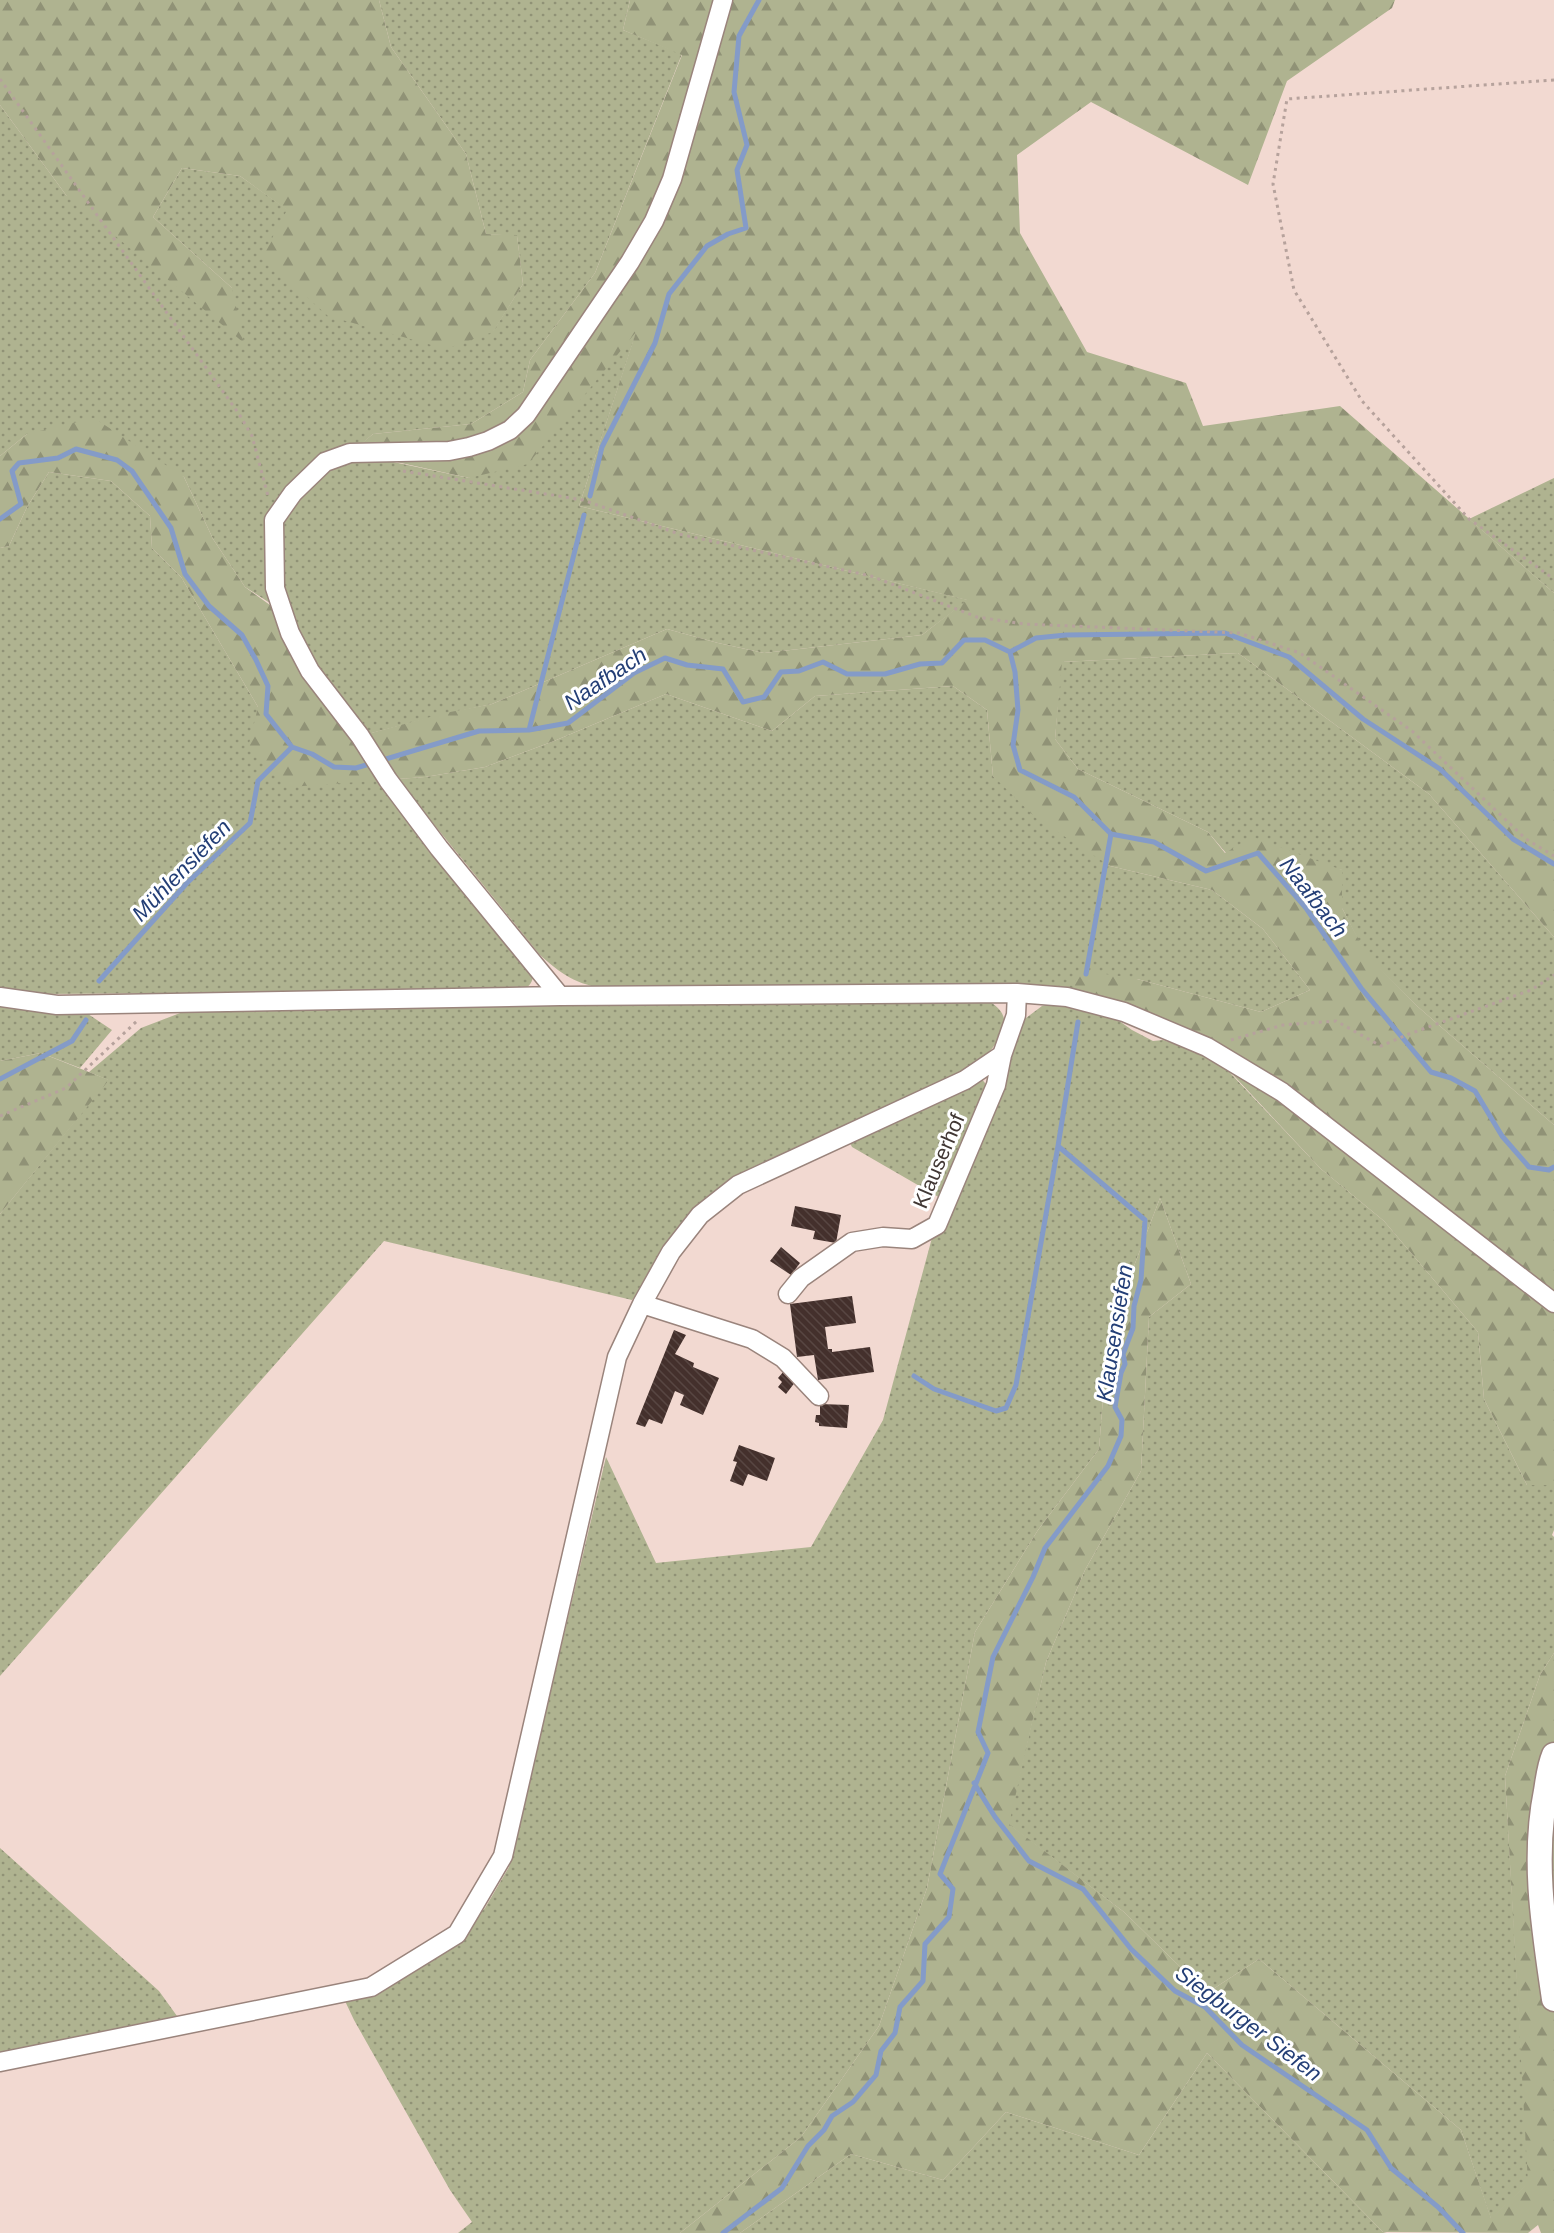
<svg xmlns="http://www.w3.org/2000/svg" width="1554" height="2233" font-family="Helvetica,sans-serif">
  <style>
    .grass { fill: url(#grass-dots) }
    .forest { fill: url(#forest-firs) }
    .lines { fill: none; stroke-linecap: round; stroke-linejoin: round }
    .stream { stroke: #849bc8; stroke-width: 5 }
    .building { fill: url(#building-back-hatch) }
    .minor-casing { stroke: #9a847c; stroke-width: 21 }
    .major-casing { stroke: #9a847c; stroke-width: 27 }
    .path { stroke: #b6a29c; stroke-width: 3; stroke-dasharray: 3 4.5; stroke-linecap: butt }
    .minor { stroke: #fff; stroke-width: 18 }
    .major { stroke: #fff; stroke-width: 24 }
    .labels { text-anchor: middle; stroke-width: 6; stroke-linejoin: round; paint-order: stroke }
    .street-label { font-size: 21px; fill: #413734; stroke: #fff }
    .water-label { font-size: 22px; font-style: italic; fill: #233e76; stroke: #fff }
  </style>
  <defs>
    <pattern id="grass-dots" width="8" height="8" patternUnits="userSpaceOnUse" patternTransform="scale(1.5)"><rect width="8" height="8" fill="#afb390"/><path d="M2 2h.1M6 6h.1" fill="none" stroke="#909276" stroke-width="1.8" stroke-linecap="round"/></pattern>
    <pattern id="forest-firs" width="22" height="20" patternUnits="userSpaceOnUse" patternTransform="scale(1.5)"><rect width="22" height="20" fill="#afb390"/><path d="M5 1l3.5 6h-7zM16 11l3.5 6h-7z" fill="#909276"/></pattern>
    <pattern id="building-back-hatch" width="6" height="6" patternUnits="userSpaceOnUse" patternTransform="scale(1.5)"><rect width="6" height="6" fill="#44302c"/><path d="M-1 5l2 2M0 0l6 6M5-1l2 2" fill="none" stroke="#584642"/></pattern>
  </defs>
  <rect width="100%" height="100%" fill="#f2d9d1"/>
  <path class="grass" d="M379 0H630L623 30 682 54 595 273 530 360 523 392 471 424 373 434 351 453 469 478 637 330 579 506 968 600 922 635 764 653 718 643 667 629 492 704 445 714 360 736 273 605 245 587 213 539 184 477 27 434 0 456V105L66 195 232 288 153 217 182 168 240 176 288 210 493 331 523 284 517 236 486 234 466 154 391 47Z
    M49 472 111 481 150 516 152 548 181 577 258 707 383 780 533 969C534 981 531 986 521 991L36 994 0 990V548L9 546 27 507Z
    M1554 478V593L1469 519Z
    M1238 653 1429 794 1554 937V1125L1417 1006 1367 957 1342 908V870L1226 853 1208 832 1078 769 1055 739 1061 662Z
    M953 686 987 710 993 776 1110 866 1212 890 1263 929 1310 990 1261 1012 1137 979 1071 992 1038 986 998 983 615 991C578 984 568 980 540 955L397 779 425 777 485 767 554 741 666 694 772 731 815 696Z
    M0 1001 88 1014 112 1030 80 1068 41 1053 0 1061Z
    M990 1002C1022 1021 993 1048 976 1066L741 1178 632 1300 384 1241 0 1676V1214L108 1080 89 1072 141 1028 188 1010 208 1007Z
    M1059 1002 1115 1018 1132 1030 1153 1041 1163 1040 1217 1059 1321 1169 1384 1221 1478 1332 1484 1399 1527 1485H1554V1530L1552 1535 1554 1537V1653L1540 1675 1505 1776 1529 2183 1491 2219 1461 2130 1259 1959 1207 1993 1124 1912 1008 1824 1046 1662 1085 1570 1141 1471 1149 1317 1191 1284 1160 1198 1108 1334 1099 1449 1038 1530 975 1632 927 1888 879 2026 801 2137 680 2233H458L472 2222 450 2190 354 2020 345 2001 453 1944 485 1908 509 1867 606 1457 656 1563 811 1547 883 1420 933 1234 945 1222 1004 1089 1014 1037 1022 1021 1042 1006Z
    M981 1078 989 1088 942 1199 852 1147 848 1139Z
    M0 1848 159 1991 177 2016 180 2023 0 2058Z
    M1207 2053 1383 2232 1387 2233H740L851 2154 943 2180 1006 2112 1139 2155Z"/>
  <path class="forest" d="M0 0H379L391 47 466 154 486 234 517 235 523 284 493 332 446 349 328 316 262 257 287 210 240 176 182 168 153 217 232 288 244 343 66 195 0 105Z
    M630 0H1395L1392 8 1287 81 1248 185 1091 102 1017 155 1020 233 1087 352 1186 383 1203 426 1340 406 1554 593V937L1429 794 1238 653 1062 662 1055 739 1078 769 1208 832 1225 853 1252 837 1342 870V908L1368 957 1417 1006 1554 1125V1485H1527L1484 1399 1478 1332 1384 1221 1321 1169 1207 1047 1071 992 1080 970 1137 979 1261 1012 1310 990 1263 929 1212 890 1110 866 1036 818 993 776 987 710 953 686 815 696 772 731 666 694 554 741 485 767 425 777 290 787 248 748 258 707 181 577 152 548 150 516 111 481 49 472 27 507 9 546 0 548V456L27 434 94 418 184 477 213 539 245 587 270 605 305 681 360 736 445 713 492 704 667 629 718 643 764 653 922 635 967 600 579 506 636 332 528 464 469 478 351 452 373 434 471 424 523 392 530 360 595 273 682 55 623 30Z
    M41 1053 109 1080 0 1214V1061Z
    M1160 1198 1191 1284 1149 1317 1141 1471 1085 1570 1046 1662 1009 1824 1124 1912 1207 1993 1259 1959 1461 2130 1491 2218 1528 2183 1505 1776 1540 1675 1554 1653V2233H1541L1538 2225 1528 2233 1383 2232 1207 2053 1139 2155 1006 2112 943 2180 851 2154 740 2233H680L801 2137 879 2026 927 1888 975 1632 1038 1530 1099 1449 1108 1334Z"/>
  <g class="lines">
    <path class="stream" d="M590 496 602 447 655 343 669 294 707 246 728 234 746 228 737 170 747 145 734 92 739 36 759 0
      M0 519 21 504 12 471 19 463 58 458 76 449 117 460 132 471 171 528 185 574 209 606 242 635 256 660 268 686 266 714 292 747 312 754 334 767 356 768 479 731 529 730 568 723 634 673 665 658 687 665 723 669 743 702 764 697 781 672 799 671 823 662 847 674H885L920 664 942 663 964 640H985L1010 652 1015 672 1018 710 1013 745 1020 770 1074 797 1111 834 1154 842 1206 871 1258 853 1306 908 1361 988 1431 1072 1451 1078 1475 1091 1502 1136 1529 1167 1549 1170 1554 1167
      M1010 652 1036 638 1066 635 1225 633 1289 657 1363 719 1440 769 1513 839 1554 864
      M529 730 584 515
      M1086 974 1111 834
      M99 981 187 883 250 823 258 781 292 747
      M0 1079 72 1041 86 1020
      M914 1376 934 1389 996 1411 1006 1408 1016 1385 1058 1146
      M974 1783 995 1817 1029 1861 1083 1889 1131 1949 1175 1991 1205 2007 1242 2045 1367 2130 1391 2168 1438 2207 1463 2233
      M723 2233 782 2188 808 2146 824 2130 832 2116 853 2102 876 2075 881 2051 895 2033 900 2007 923 1981 925 1944 949 1917 953 1889 940 1874 988 1753 978 1732 993 1657 1033 1577 1045 1548 1108 1466 1121 1436 1122 1420 1115 1407 1121 1373 1125 1364 1123 1354 1133 1328 1134 1306 1141 1280 1145 1220 1058 1146 1078 1022"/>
  </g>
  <path class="building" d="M795 1206 841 1215 836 1243 813 1239 815 1231 791 1226Z
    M781 1247 800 1263 791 1275 770 1261Z
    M852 1296 856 1323 825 1327 828 1349H832V1352L870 1347 874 1372 818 1380 814 1355 797 1357 790 1304Z
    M674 1330 686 1335 675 1354 694 1363 693 1367 719 1378 703 1415 680 1405 684 1395 675 1391 662 1424 649 1419 645 1427 636 1424Z
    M784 1371 796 1381 786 1394 778 1387 782 1382 778 1378Z
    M820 1404 849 1405 847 1428 819 1426V1423L815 1422 816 1415H820Z
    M739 1445 775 1458 767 1481 748 1474 743 1486 730 1481 737 1462 733 1461Z"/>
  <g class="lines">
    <defs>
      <path id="minor" d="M560 996 439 848 388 780 360 736 310 671 290 633 275 588 274 520 293 493 325 462 350 453 449 451 469 447 488 441 510 430 526 415 630 262 654 221 672 179 723 0
        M0 997 57 1005 560 996 1017 993 1067 997 1124 1012 1207 1047 1282 1092 1554 1303
        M788 1294 801 1278 852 1242 883 1237 912 1239 937 1225 996 1085 1002 1055
        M642 1304 752 1339 783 1358 819 1396
        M0 2062 371 1987 457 1934 503 1856 617 1357 642 1304 671 1252 700 1215 738 1185 965 1080 1002 1055 1016 1015 1017 993"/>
      <path id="major" d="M1554 1755C1549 1767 1548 1779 1546 1791 1532 1860 1544 1930 1554 1999"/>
    </defs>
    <use href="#minor" class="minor-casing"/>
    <use href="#major" class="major-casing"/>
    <path class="path" d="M0 79 239 414 252 436 268 496
      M1554 80 1287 99 1273 184 1294 290 1362 401 1469 519 1554 579
      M403 471 583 500 679 534 871 576 977 617 1024 624 1239 633 1300 653 1412 731 1526 839 1554 856
      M1231 1040 1283 1025 1336 1021 1381 1046 1409 1034 1531 990 1554 975
      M0 1116 66 1088 137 1021"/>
    <use href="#minor" class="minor"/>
    <use href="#major" class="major"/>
  </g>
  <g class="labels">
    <g class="street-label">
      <text transform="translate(939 1161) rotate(-67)" y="7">Klauserhof</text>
    </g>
    <g class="water-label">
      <text transform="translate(605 678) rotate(-34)" y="8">Naafbach</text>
      <text transform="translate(181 870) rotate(-46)" y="8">Mühlensiefen</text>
      <text transform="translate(1314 897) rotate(52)" y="8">Naafbach</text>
      <text transform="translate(1114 1333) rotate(-81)" y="8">Klausensiefen</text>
      <text transform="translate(1249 2023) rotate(37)" y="8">Siegburger Siefen</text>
    </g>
  </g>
</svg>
